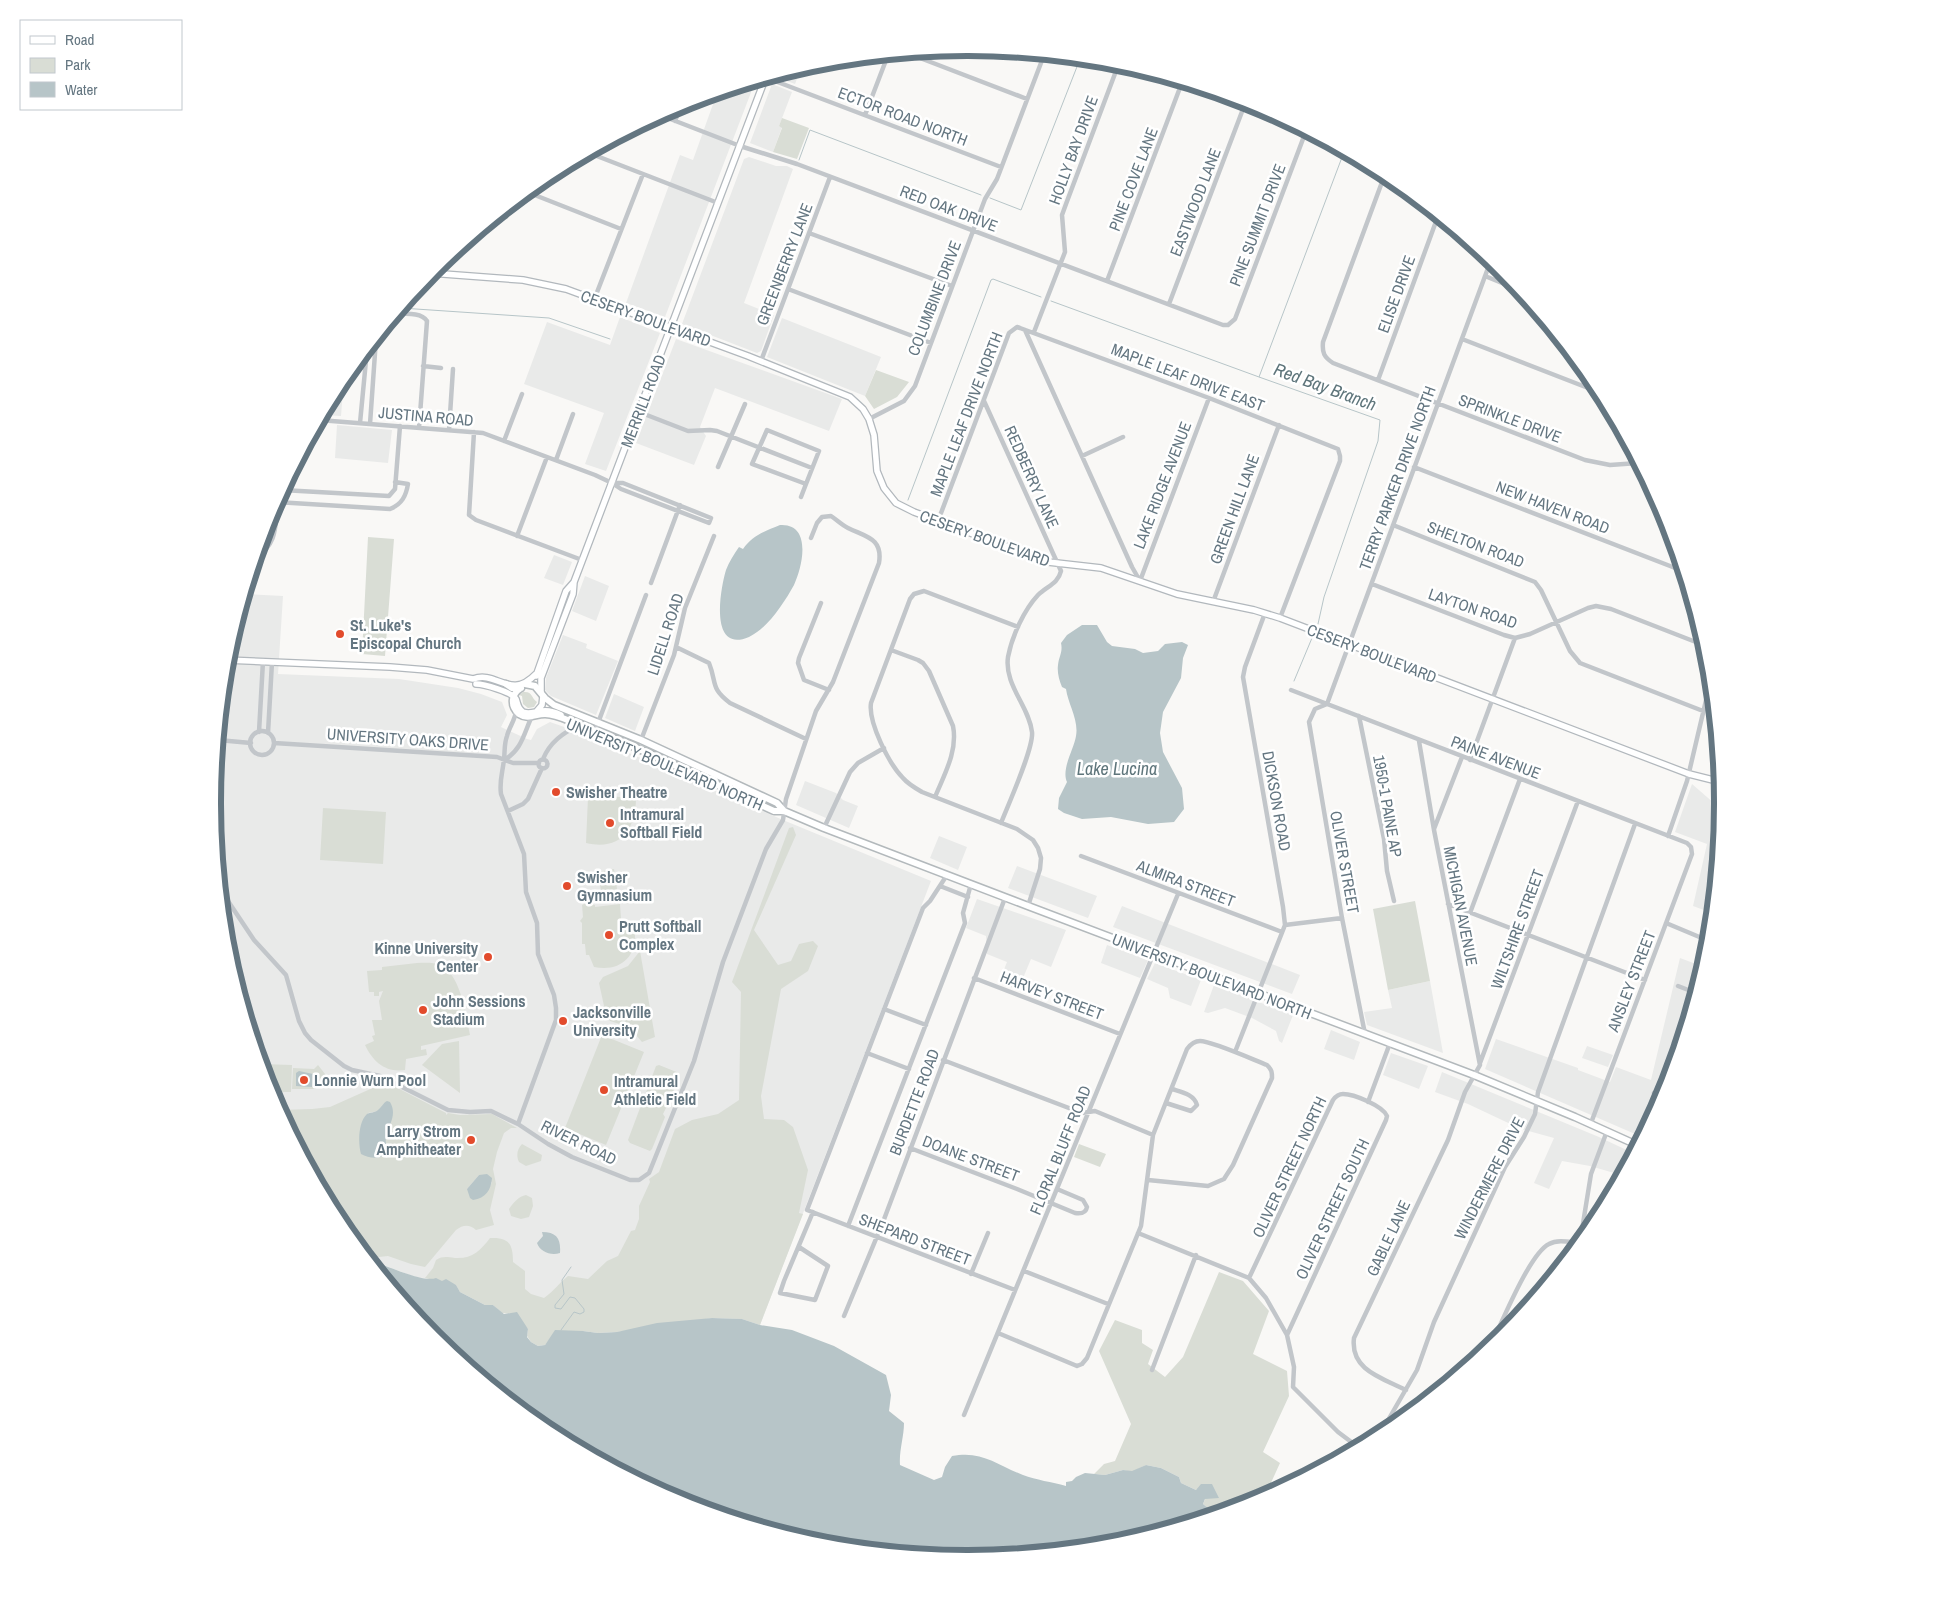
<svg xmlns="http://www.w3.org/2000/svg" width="1935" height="1606" font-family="'Archivo Narrow',sans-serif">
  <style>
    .built { fill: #e9eae9 }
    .green { fill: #d9ddd5; fill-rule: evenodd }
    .water { fill: #b7c5c8 }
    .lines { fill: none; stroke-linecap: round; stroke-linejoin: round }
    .stream { stroke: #b7c5c8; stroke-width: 1 }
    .secondary-casing { stroke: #b2b8bd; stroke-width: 8 }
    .primary-casing { stroke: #b3b9bc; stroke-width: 9 }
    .street { stroke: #c2c6ca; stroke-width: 4.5 }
    .secondary { stroke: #fff; stroke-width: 5.5 }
    .primary { stroke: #fff; stroke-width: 6 }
    .poi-dot { fill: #e24b2c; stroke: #fff; stroke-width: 2 }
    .labels { text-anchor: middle; stroke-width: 5; stroke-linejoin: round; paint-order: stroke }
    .street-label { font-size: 16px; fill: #647681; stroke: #fff }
    .poi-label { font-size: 16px; font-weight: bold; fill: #647681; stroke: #fff; text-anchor: start }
    .water-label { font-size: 18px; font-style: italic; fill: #5e757b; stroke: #fff }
    .rim { fill: none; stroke: #647681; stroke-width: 6 }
  </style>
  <rect width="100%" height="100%" fill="#f9f8f6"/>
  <path class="built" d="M801 68 795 84 776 77V75Z
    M755 82 665 317 626 303 680 155 693 160 717 93Z
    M772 84 792 92 779 126 782 127 773 152 750 143Z
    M749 157 776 166H787L793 169 744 303 774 315 761 351 757 353 682 324 744 159Z
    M620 317 660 333 606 471 585 464 604 413 524 384 547 322 610 345Z
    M782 318 881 357 865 396 767 357Z
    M676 339 842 399 829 431 715 388 700 427 706 436 694 465 636 443Z
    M344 378 341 416 322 415 339 383Z
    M337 425 392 430 388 463 335 458Z
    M554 555 572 562 563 585 544 578Z
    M585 576 609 586 596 621 572 611Z
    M245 594 283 596 278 674 399 679 458 688 481 694 502 702 507 715 501 727 527 739 531 740 537 729 550 722 590 736 783 820 931 881 760 1325 742 1319 712 1318 617 1332 556 1330 432 1279 415 1277 370 1260 339 1222 269 1092 226 950 212 803 227 655Z
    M563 635 587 644 586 648 618 661 596 715 551 696 545 690 546 678Z
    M614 694 644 707 635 731 605 718Z
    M805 781 836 793 843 800 858 806 849 828 796 805Z
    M1692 784 1715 804 1714 810 1722 813 1712 913 1693 906 1707 844 1675 832Z
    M939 836 967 847 958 870 930 858Z
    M1017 866 1097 896 1088 918 1008 888Z
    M977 899 1066 930 1051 967 1031 959 1018 990 999 982 1007 962 987 954 986 936 966 928Z
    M1122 906 1300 975 1292 994 1113 927Z
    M1107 945 1148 960 1140 978 1101 963Z
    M1680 958 1704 967 1665 1092 1642 1137 1485 1069 1496 1039 1578 1068V1070L1610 1082 1616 1067 1651 1080Z
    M1155 963 1201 980 1191 1006 1170 998 1168 988 1147 979Z
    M1430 981 1443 1053 1367 1025 1364 1012 1392 1008 1388 990Z
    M1214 985 1293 1015 1282 1043 1279 1041 1276 1031 1252 1018 1225 1008 1208 1013 1204 1012Z
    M1331 1030 1360 1042 1354 1060 1324 1049Z
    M1587 1046 1613 1055 1608 1067 1582 1058Z
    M1391 1053 1428 1066 1419 1089 1383 1075Z
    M1442 1072 1599 1137 1633 1153 1621 1175 1590 1166 1562 1161 1549 1189 1534 1183 1554 1138 1521 1129 1468 1104 1435 1092Z"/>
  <path class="green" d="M782 118 809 128 797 159 773 152 782 128 779 126Z
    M876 370 909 382 897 397 874 409 865 396Z
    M368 537 394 539 385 656 362 654Z
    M523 692C533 691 531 698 537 702L534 707 528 708 523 704 522 696 519 695Z
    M590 795 636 798C636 830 620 851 586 843L588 797Z
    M323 808 386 812 383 864 320 860Z
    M793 827 796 835 754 930 778 965 791 961 799 944 813 941 818 946 808 971 781 989 761 1096 764 1119 784 1120 793 1127 808 1170 799 1213 803 1214 760 1325 742 1319 712 1318 617 1332 598 1333 583 1331 552 1336 545 1345 538 1346 531 1342 527 1336 528 1329 512 1314 502 1313 493 1305H485L460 1292 456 1285 425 1278 433 1268 436 1260C443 1256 446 1257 455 1258 472 1259 480 1251 490 1238 509 1237 513 1244 513 1262L525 1271V1289L531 1294 544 1298C553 1292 559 1283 568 1276L588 1279 607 1261 618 1256 631 1231 635 1230 639 1219V1206L650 1182 649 1179 659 1172 675 1129 692 1120 718 1114 739 1100 741 992 732 982 789 828Z
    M614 869 617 889 601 891 598 872Z
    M1415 901 1430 981 1388 990 1373 909Z
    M586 903 595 905V907L620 904 621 919 633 922C641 951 625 973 594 967L589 955H586L585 944H582V923L580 921 583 917 582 905Z
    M640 951 655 1037 642 1042 629 1027 610 1021 606 1015 599 983 603 977 628 966Z
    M417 963C424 963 433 962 440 965 461 974 466 1016 470 1035L421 1046V1050L426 1049 427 1055 406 1059 405 1070C386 1073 373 1062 365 1045L374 1041 372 1036 375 1035 372 1020H382L379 1001 383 991 379 992V996H374V992H369L367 971 382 970V967Z
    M602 1035 644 1052 606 1145 565 1128Z
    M459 1041 460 1093 422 1065 442 1044Z
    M261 1064 292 1065 291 1092H269Z
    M318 1065 329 1079 324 1083 321 1079 317 1083 316 1089H292L293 1068 314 1069Z
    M659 1065 679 1073 680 1075 668 1107 666 1108 663 1114 665 1117 652 1149 650 1151 630 1143 628 1140 640 1108 643 1106 645 1101 644 1098 656 1066Z
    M386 1082 446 1113V1115L448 1113 460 1115 492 1114 517 1128H511L504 1133 497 1152 493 1169 496 1184 490 1210 494 1225 476 1230C469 1224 463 1225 456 1230L425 1267 411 1264 388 1256 379 1257 365 1254 339 1222 279 1110 312 1109 330 1107ZM378 1111 388 1131 385 1142 386 1149 368 1113ZM479 1175 492 1182 490 1186 467 1189Z
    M522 1144 542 1155 541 1161 526 1166 519 1162C516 1156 517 1149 522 1144Z
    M1079 1144 1106 1154 1100 1167 1074 1157Z
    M526 1195 532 1198 533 1206 529 1217 521 1219 511 1216 509 1209C513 1203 519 1196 526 1195Z
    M1219 1272 1243 1281 1269 1311 1253 1354 1287 1371 1289 1396 1263 1452 1280 1463 1265 1496 1256 1501 1215 1514 1203 1504 1212 1484 1206 1485 1196 1490 1181 1483 1179 1477 1161 1468 1146 1465 1132 1472 1123 1470 1105 1475 1094 1474 1104 1464 1115 1461 1131 1424 1099 1351 1115 1320 1142 1330V1343L1153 1350 1148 1364 1165 1377 1183 1357Z"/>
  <path class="water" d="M780 525C812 523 803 566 794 585 784 603 768 628 749 637 709 654 720 590 726 570 729 562 734 554 739 547L743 549C752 536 765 531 780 525Z
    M1082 625H1097L1107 642 1112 646 1135 649 1143 653 1158 651 1165 644 1182 642 1188 645 1183 658 1181 678 1163 712 1160 733 1163 752 1182 788 1184 809 1174 822 1148 824 1111 817 1082 819 1064 813 1058 809 1059 798 1067 782C1061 769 1074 749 1076 736 1079 720 1068 704 1066 689L1062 687C1059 680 1057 672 1058 665 1059 656 1063 652 1061 643L1067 635Z
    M299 1071 313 1074 312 1087 296 1086V1073Z
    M387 1101 390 1102C397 1114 390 1123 386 1135 385 1141 387 1146 386 1151 382 1161 369 1158 361 1154 358 1144 358 1122 367 1114 370 1112 375 1113 378 1110 382 1107 383 1103 387 1101Z
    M487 1174 492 1178C491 1190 486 1198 473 1200L470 1198 467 1189 479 1175Z
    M542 1232C557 1232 561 1239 560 1253 551 1256 540 1252 537 1243L543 1236Z
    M370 1260C385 1265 423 1283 436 1278L442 1281 446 1279 456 1285 460 1292 485 1305H493L504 1314 517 1312 528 1329 527 1337 531 1342 538 1346 545 1345 555 1330 583 1331 598 1333 617 1332 657 1323 712 1318 742 1319 760 1325 792 1330 834 1346 886 1375 891 1395 889 1411 904 1423C904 1437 899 1450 900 1465L934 1480 942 1477 945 1467 952 1456C982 1450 997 1465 1023 1475 1036 1480 1052 1482 1066 1486V1482L1072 1481 1076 1477 1085 1473 1105 1475 1123 1470 1132 1471 1146 1465 1161 1468 1179 1477 1181 1483 1196 1490 1201 1484H1212L1219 1498 1205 1499 1203 1504 1215 1514 1115 1544 967 1558 820 1544 678 1501 548 1431 433 1337Z"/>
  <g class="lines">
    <path class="stream" d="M799 160 810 130 981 195
      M990 198 1021 210 1080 59
      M1051 301 1259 377
      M401 308 549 318 610 339
      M908 500 991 280 993 279 1041 297
      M1318 624 1324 597 1378 441 1380 420 1259 377 1344 152
      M1294 681 1312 638
      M561 1330 574 1312 580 1314 584 1312V1309L575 1298 570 1297 561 1309 555 1308V1305L564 1294 562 1280 571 1267"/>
    <defs>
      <path id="secondary" d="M430 273 523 280 566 289 748 356 850 397 863 409 869 419 874 435 877 471 884 488 896 503 914 512 1048 562 1101 568 1177 594 1254 610 1280 618 1689 774 1721 782
        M226 660 390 667 427 670 473 679C497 670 510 701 536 674
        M536 676 566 591 574 582
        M476 684C484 684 512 692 516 699 518 704 517 708 523 712 530 715 535 711 542 711 549 710 555 712 561 715
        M541 692V678L573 594 574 582 765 79
        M536 712 542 705 543 696"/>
      <path id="primary" d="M506 684 512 688H521
        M525 684 535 686 545 698 554 705 641 740 777 803 784 811
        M521 688C511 694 510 706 519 714 528 720 535 714 545 714 553 714 563 718 570 721 640 747 706 780 774 811H784L824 828 1028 906 1474 1075 1575 1117 1637 1145"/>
    </defs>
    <use href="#secondary" class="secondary-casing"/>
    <use href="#primary" class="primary-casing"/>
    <path class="street" d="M907 53 1027 99
      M1138 69 1306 132
      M767 78 1001 167
      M660 115 740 146 797 164 1223 325H1228L1235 319 1306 131
      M865 115 888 55
      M675 121 682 104
      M589 153 718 203
      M1385 174 1323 342C1322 353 1324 357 1333 363L1585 460 1610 465 1638 463
      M527 192 621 229
      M506 217 511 205
      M809 233 952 286
      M1485 276 1519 290
      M1107 281 1181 85
      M788 289 931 343
      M594 300 643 174
      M1169 304 1243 109
      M397 314C406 314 421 312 427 321L419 428
      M1025 330 1132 567 1140 581
      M1034 332 1065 252 1062 215 1066 204 1119 63
      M1462 339 1601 393
      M761 361 830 177
      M423 366 441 368
      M1378 380 1438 216
      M984 401 1061 571C1058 584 1047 586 1038 595 1024 610 1012 636 1008 657 1004 685 1029 706 1032 732 1034 748 1008 805 1001 823
      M639 412 688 431 710 430 717 431 812 468
      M869 419 904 401 915 386 985 199 997 179 1044 55
      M319 420 483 433 595 475 612 483 621 489 709 523 711 518 623 483H612
      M360 423 367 350
      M370 424 376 339
      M449 430 453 369
      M767 430 819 451 806 484 752 464Z
      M474 432 469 515 476 520 582 560
      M504 441 522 394
      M1082 456 1123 437
      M556 460 573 414
      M718 467 745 404
      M1414 467 1683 571
      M282 490 389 496 395 489 400 426
      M1654 493 1657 498
      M801 497 806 484
      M276 502 390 509C402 504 406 496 408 484L395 482
      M938 521 1009 333 1017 327 1020 328 1209 398 1338 449 1340 456V461L1280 618
      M1393 525 1535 582 1541 590 1570 651 1580 663 1703 711
      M517 536 547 457
      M256 557C278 544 275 525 278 502
      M252 571 256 568 257 557
      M1140 581 1209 398
      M651 583 680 505
      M1372 584 1504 635 1515 638 1530 634 1588 608 1596 606 1611 609 1706 646
      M1213 602 1279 425
      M821 603 799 658 798 663 804 680 829 690
      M1018 627 924 591 914 594 910 599 871 703C868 722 889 764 903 778 908 784 915 788 922 792L1017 829 1033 840 1038 848 1041 858 1040 869 1028 906
      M676 647 709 663C717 683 710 688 730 703L806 739
      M891 650 918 660 923 663 929 671 953 726C958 751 944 775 935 797
      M1291 690 1687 843 1691 847 1692 854 1591 1123
      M516 710C516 719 509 727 507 736 504 744 505 751 504 759 503 771 499 781 501 794L524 854 526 892 537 923 538 954 554 995 556 1008V1020L518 1124
      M1359 716 1384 839 1387 871 1394 901
      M595 731 646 595
      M250 743a12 12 0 1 1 24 0a12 12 0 1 1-24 0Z
      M259 732 263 661
      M268 733 272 662
      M218 740 251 743
      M641 740 674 655 685 608 714 536
      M274 743 497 757 513 763H539
      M543 759C550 742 563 733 579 725
      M538.5 764a4.5 4.5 0 1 1 9 0a4.5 4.5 0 1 1-9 0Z
      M504 760C522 750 524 733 532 716
      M1470 760 1515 638
      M508 811 523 804 528 799 542 768
      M824 828 850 772 858 763 884 748
      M1434 829 1462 757
      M1668 836 1687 781 1711 679
      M215 838 217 822
      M1081 856 1282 932
      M947 875 930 901 923 908 807 1210 1015 1290
      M940 886 968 897
      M220 889 254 940 286 975 299 1021 305 1033 311 1040 344 1066 352 1070 380 1076 448 1110 470 1112 491 1111 518 1124 548 1144 572 1157 630 1180H639L649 1173 694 1061 723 962 766 849 783 820 786 799 816 711 833 682 879 563C883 538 866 537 848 528 842 525 837 520 831 516L822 517 817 523 811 538
      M1448 904 1645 980
      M1470 913 1520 779
      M1666 923 1709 941
      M1285 925 1342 918
      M974 978 1120 1034
      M1678 986 1696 993
      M884 1009 926 1025
      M1365 1034 1342 918 1309 722 1315 709 1327 704 1491 260
      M1674 1042 1680 1044
      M1235 1052 1285 925 1283 907 1243 677 1245 667 1265 613
      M867 1053 909 1069
      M943 1060 1082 1113 1095 1111 1153 1135
      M1480 1063 1578 801
      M1654 1093 1663 1097
      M1368 1102 1390 1043
      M1166 1103 1191 1111 1197 1105C1194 1094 1181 1092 1172 1089
      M910 1148 1017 1189 1075 1213C1082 1214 1086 1213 1087 1207L1083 1200 1057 1189
      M848 1226 965 923 963 913 971 884
      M1138 1233 1249 1278 1266 1298 1287 1335 1294 1367 1293 1387 1338 1432 1358 1447
      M1580 1242 1591 1174 1607 1131
      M799 1247 828 1266 815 1300 780 1293 784 1281 813 1212
      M1024 1271 1108 1304
      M971 1274 988 1233
      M1249 1278 1333 1100C1336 1096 1339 1094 1343 1094 1354 1094 1383 1106 1387 1116L1386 1120 1287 1335
      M844 1316 883 1222 1005 898
      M998 1333 1077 1366 1082 1364 1087 1358 1141 1226 1153 1135 1187 1049C1190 1045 1194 1041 1200 1041 1212 1041 1254 1060 1267 1065 1272 1070 1272 1072 1272 1078L1233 1165 1224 1179 1208 1186 1148 1180
      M1490 1347C1501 1325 1529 1254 1549 1244 1558 1239 1569 1242 1579 1243
      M1152 1370 1196 1255
      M1406 1390C1382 1378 1350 1370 1354 1338L1448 1140 1465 1092 1480 1065 1434 830 1419 741
      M964 1415 1178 894
      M1364 1444 1387 1422 1417 1370 1434 1322 1505 1167 1524 1137 1535 1114 1538 1092 1635 824"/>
    <use href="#secondary" class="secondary"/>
    <use href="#primary" class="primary"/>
  </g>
  <g class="poi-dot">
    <circle cx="340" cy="634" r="5"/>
    <circle cx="556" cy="792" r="5"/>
    <circle cx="610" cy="823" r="5"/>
    <circle cx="567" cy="886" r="5"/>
    <circle cx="609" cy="935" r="5"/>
    <circle cx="488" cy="957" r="5"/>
    <circle cx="423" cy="1010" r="5"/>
    <circle cx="563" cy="1021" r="5"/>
    <circle cx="304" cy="1080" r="5"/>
    <circle cx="604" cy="1090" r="5"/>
    <circle cx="471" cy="1140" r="5"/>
  </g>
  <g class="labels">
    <g class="street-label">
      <text transform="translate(903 116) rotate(21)" y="6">ECTOR ROAD NORTH</text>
      <text transform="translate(1073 150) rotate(-70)" y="6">HOLLY BAY DRIVE</text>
      <text transform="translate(1133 179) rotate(-69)" y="6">PINE COVE LANE</text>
      <text transform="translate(1195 202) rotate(-69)" y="6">EASTWOOD LANE</text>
      <text transform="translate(949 208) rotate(21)" y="6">RED OAK DRIVE</text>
      <text transform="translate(1257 225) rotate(-69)" y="6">PINE SUMMIT DRIVE</text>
      <text transform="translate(784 264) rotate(-69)" y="6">GREENBERRY LANE</text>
      <text transform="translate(1396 294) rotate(-70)" y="6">ELISE DRIVE</text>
      <text transform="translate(934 298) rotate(-69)" y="6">COLUMBINE DRIVE</text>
      <text transform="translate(646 318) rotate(20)" y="6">CESERY BOULEVARD</text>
      <text transform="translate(1188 377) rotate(21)" y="6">MAPLE LEAF DRIVE EAST</text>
      <text transform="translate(643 401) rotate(-69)" y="6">MERRILL ROAD</text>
      <text transform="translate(966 414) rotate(-69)" y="6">MAPLE LEAF DRIVE NORTH</text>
      <text transform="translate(426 416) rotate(5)" y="6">JUSTINA ROAD</text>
      <text transform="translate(1510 418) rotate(21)" y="6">SPRINKLE DRIVE</text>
      <text transform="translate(1032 477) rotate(66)" y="6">REDBERRY LANE</text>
      <text transform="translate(1397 478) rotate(-70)" y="6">TERRY PARKER DRIVE NORTH</text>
      <text transform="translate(1162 485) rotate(-69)" y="6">LAKE RIDGE AVENUE</text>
      <text transform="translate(1553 507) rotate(21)" y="6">NEW HAVEN ROAD</text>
      <text transform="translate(1234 509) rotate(-70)" y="6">GREEN HILL LANE</text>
      <text transform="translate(985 538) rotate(20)" y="6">CESERY BOULEVARD</text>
      <text transform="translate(1476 544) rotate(21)" y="6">SHELTON ROAD</text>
      <text transform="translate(1473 608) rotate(19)" y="6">LAYTON ROAD</text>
      <text transform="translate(665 634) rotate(-72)" y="6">LIDELL ROAD</text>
      <text transform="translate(1372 653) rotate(21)" y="6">CESERY BOULEVARD</text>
      <text transform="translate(408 739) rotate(4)" y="6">UNIVERSITY OAKS DRIVE</text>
      <text transform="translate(1496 757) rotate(21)" y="6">PAINE AVENUE</text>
      <text transform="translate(665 764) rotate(23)" y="6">UNIVERSITY BOULEVARD NORTH</text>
      <text transform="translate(1277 801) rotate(80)" y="6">DICKSON ROAD</text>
      <text transform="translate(1388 806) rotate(80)" y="6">1950-1 PAINE AP</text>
      <text transform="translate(1345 862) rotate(80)" y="6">OLIVER STREET</text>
      <text transform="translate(1186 883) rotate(21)" y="6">ALMIRA STREET</text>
      <text transform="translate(1461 906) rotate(79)" y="6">MICHIGAN AVENUE</text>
      <text transform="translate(1517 929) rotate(-70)" y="6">WILTSHIRE STREET</text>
      <text transform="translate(1212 976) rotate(21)" y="6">UNIVERSITY BOULEVARD NORTH</text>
      <text transform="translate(1631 981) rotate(-69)" y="6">ANSLEY STREET</text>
      <text transform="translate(1052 995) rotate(21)" y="6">HARVEY STREET</text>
      <text transform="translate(914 1102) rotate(-69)" y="6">BURDETTE ROAD</text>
      <text transform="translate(579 1142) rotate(26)" y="6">RIVER ROAD</text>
      <text transform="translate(1060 1150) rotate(-68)" y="6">FLORAL BLUFF ROAD</text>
      <text transform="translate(971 1158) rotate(21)" y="6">DOANE STREET</text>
      <text transform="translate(1289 1167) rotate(-65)" y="6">OLIVER STREET NORTH</text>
      <text transform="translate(1489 1178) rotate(-63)" y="6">WINDERMERE DRIVE</text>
      <text transform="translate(1332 1209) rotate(-65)" y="6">OLIVER STREET SOUTH</text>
      <text transform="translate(1388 1238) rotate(-65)" y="6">GABLE LANE</text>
      <text transform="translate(915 1239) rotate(21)" y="6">SHEPARD STREET</text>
    </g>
    <g class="poi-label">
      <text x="350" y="631">St. Luke's<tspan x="350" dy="18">Episcopal Church</tspan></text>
      <text x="566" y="798">Swisher Theatre</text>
      <text x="620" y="820">Intramural<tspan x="620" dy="18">Softball Field</tspan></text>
      <text x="577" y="883">Swisher<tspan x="577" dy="18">Gymnasium</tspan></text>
      <text x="619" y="932">Prutt Softball<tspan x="619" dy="18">Complex</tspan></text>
      <text x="478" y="954" text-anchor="end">Kinne University<tspan x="478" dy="18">Center</tspan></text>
      <text x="433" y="1007">John Sessions<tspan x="433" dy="18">Stadium</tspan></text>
      <text x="573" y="1018">Jacksonville<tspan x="573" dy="18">University</tspan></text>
      <text x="314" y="1086">Lonnie Wurn Pool</text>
      <text x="614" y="1087">Intramural<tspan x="614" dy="18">Athletic Field</tspan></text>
      <text x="461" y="1137" text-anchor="end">Larry Strom<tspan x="461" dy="18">Amphitheater</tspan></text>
    </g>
    <g class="water-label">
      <text transform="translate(1325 387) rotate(20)" y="6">Red Bay Branch</text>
      <text x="1117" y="775">Lake Lucina</text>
    </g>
  </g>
  <path d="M0 0H1935V1606H0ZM967 56H968A746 746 0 0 1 1714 802V804A746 746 0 0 1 968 1550H967A746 746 0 0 1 221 804V802A746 746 0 0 1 967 56Z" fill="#fff" fill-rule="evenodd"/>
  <path class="rim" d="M967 56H968A746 746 0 0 1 1714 802V804A746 746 0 0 1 968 1550H967A746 746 0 0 1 221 804V802A746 746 0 0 1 967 56Z"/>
  <rect x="20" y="20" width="162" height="90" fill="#ffffff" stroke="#c1c8cd"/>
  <rect x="30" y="36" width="25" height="8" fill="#ffffff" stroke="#c1c8cd"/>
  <text x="65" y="45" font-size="15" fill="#647681">Road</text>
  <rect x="30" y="58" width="25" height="15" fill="#d9ddd5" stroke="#c1c8cd"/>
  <text x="65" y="70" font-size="15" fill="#647681">Park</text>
  <rect x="30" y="82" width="25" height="15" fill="#b7c5c8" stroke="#c1c8cd"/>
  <text x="65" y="95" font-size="15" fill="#647681">Water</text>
</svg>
